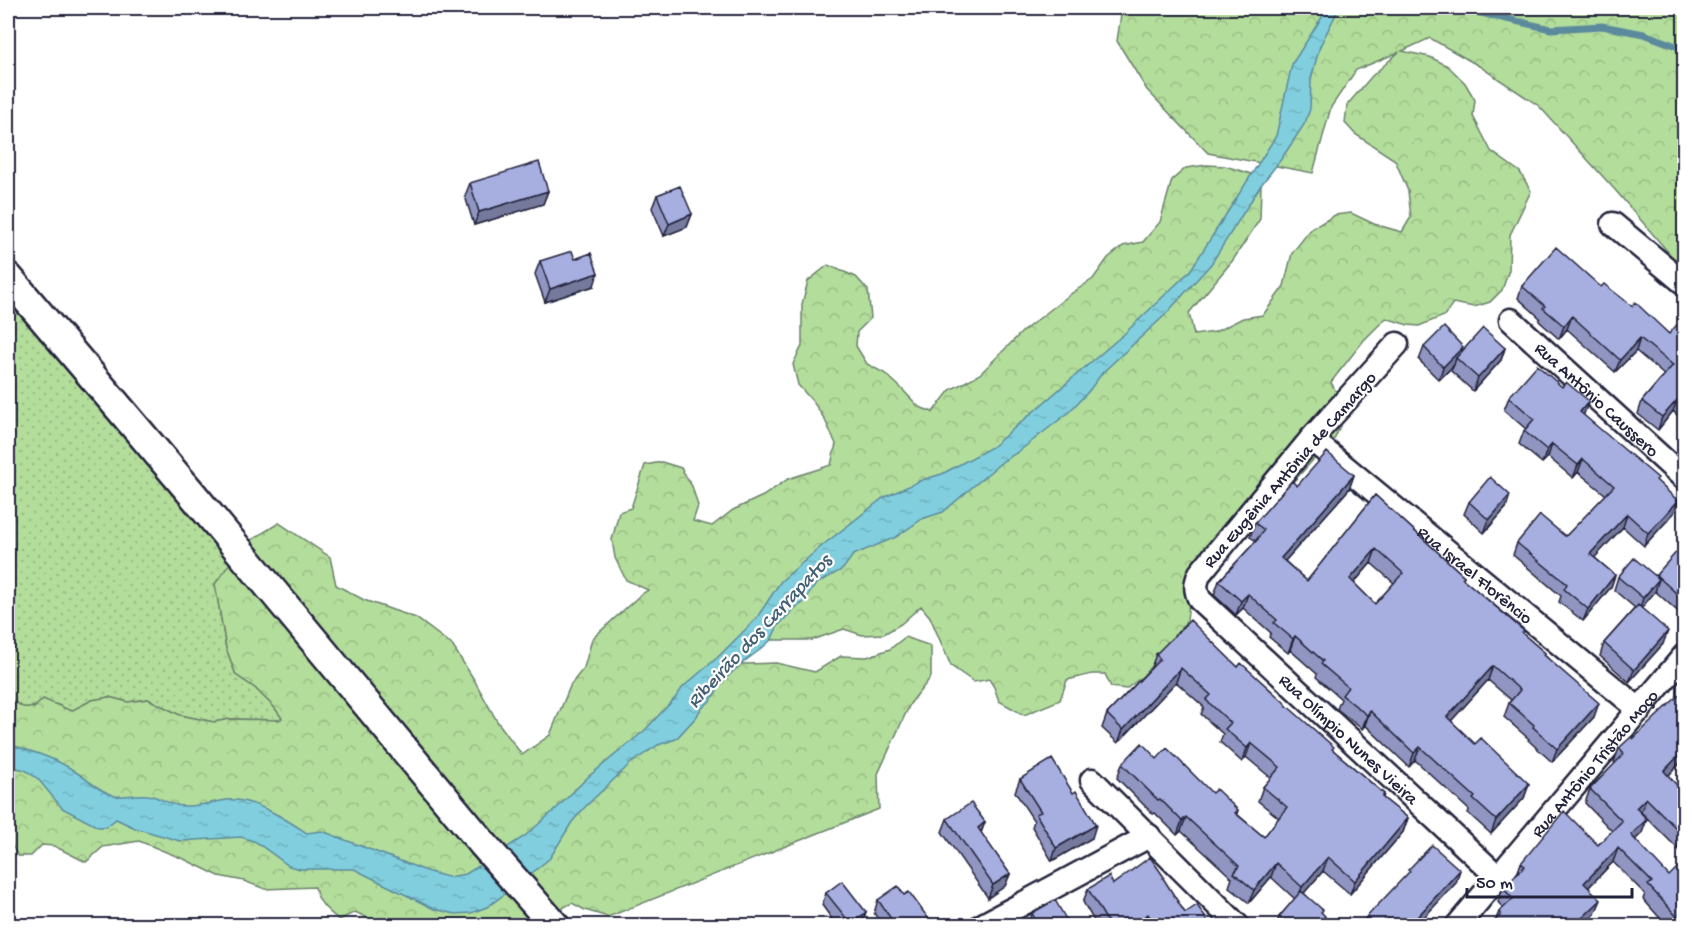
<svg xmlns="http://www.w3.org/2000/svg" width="1692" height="933" font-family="'Gochi Hand',sans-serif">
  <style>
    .grass { fill: url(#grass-dots); stroke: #6a806b; stroke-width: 1.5 }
    .forest { fill: url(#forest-crowns); stroke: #6a806b; stroke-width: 1.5 }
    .water { fill: url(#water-ripples); stroke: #5b8a9d; stroke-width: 1.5 }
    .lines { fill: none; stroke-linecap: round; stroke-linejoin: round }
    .stream { stroke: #5b8a9d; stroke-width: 7 }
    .minor-casing { stroke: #22223b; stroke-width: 27 }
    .tertiary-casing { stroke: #22223b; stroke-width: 33 }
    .minor { stroke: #fff; stroke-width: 22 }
    .tertiary { stroke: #fff; stroke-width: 28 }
    .wall { fill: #9096c1; stroke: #22223b; stroke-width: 1.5; fill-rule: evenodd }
    .shaded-wall { fill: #757a9d; stroke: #22223b; stroke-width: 1.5 }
    .building { fill: #a7afe0; stroke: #22223b; stroke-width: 1.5; fill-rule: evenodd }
    .labels { text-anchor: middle; stroke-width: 4.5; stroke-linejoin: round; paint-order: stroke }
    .street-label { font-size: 18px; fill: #22223b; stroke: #fff }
    .water-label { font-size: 20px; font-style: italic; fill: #435f74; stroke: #fff }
  </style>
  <defs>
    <pattern id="grass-dots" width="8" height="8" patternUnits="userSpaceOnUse" patternTransform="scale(1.5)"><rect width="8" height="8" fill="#b3dd9b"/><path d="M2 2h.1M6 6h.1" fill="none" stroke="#9abd86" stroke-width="1.8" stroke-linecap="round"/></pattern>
    <pattern id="forest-crowns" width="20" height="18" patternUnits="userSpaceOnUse" patternTransform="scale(1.5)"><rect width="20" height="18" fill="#b3dd9b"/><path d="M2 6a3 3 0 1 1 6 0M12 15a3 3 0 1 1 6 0" fill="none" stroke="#9abd86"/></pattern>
    <pattern id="water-ripples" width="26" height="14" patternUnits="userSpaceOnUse" patternTransform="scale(1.5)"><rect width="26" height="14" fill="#81cfde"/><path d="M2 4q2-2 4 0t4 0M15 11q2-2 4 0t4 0" fill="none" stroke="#6fb1bf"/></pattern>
  </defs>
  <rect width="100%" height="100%" fill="#fff"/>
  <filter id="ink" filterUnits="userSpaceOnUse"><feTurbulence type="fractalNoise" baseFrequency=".0167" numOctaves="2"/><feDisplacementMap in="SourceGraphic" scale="12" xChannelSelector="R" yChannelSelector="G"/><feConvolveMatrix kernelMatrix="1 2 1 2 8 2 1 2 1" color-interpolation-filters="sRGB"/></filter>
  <g filter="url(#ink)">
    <path class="grass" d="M8 292 233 560 215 584 226 648 236 675 255 688 274 707 282 718 279 720 230 719 214 722 180 715 148 699 128 702 109 697 92 700 71 711C65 709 59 704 53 704 33 704 26 715 8 698Z"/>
    <path class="forest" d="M1122 8H1684V267L1674 259 1616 191 1539 106 1479 66 1430 38 1402 51 1430 57 1448 66 1465 83 1475 100 1473 116 1491 151 1520 172 1531 191 1510 235 1509 270 1502 290 1490 302 1474 307 1453 303 1444 316 1419 326 1408 325 1386 318 1364 340 1331 382 1346 412 1335 438 1314 459 1232 549 1214 577 1189 602 1187 621 1143 676 1126 689 1111 687 1105 674H1092L1067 680 1060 700 1024 715 999 701 994 687 989 679 974 682 951 666 930 617 921 606 901 624 884 634 862 635 844 629 812 640H771L710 665 776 663 815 672 841 656 867 657 890 649 905 637 931 646V677L910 704 878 774 879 809 608 917 585 910 572 903 564 907 553 925H369L366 917 355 912 339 920C328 911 317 902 315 887L265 889 244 881 219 876 186 860 139 841 103 847 86 862 54 846 42 845 31 856H18L10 842 8 843V698L23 707 34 708 43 699 71 711 92 700 109 697 128 702 148 699 180 715 214 722 230 719 279 720 282 718 274 707 255 688 236 675 226 648 215 584 243 545 279 523 330 557 336 585 364 600 416 618 452 645 473 678 497 721 522 755 550 735 571 684 584 668 592 639 639 596 648 590 626 580 615 558 612 540 619 512 631 508 645 465 662 462 681 468 692 486 698 506 693 521 712 526 733 510 763 496 788 479 831 465 836 444 824 418 814 403 798 385 793 364 802 346V304L808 281 828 265 856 277 868 290 871 318 857 332 856 346 867 364 886 374 900 387 919 407 933 412 950 390 980 374 1023 331 1072 293 1093 279 1108 258 1123 246 1143 242 1160 222 1172 180 1186 168 1207 165 1225 166 1251 174 1261 185 1260 219 1233 260 1189 313 1194 335 1215 332 1243 318 1263 315 1284 286 1292 253 1311 229 1335 215 1351 213 1374 224 1402 232 1411 217 1408 191 1395 160 1355 134 1345 123 1347 105 1372 76 1399 52 1356 70 1331 107 1313 173 1208 153 1147 90 1117 41Z"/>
    <path class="water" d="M1325 8H1339L1320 46 1311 79 1310 109 1305 123 1282 158 1261 185 1211 264 1164 316 1103 372 1088 392 1068 413 1018 452 1003 461 943 512 922 519 896 537 853 555 843 569 816 584 803 603 795 608 778 626 771 640 761 649 741 664 723 681 711 700 700 710 697 716 676 739 658 745 631 763 585 807 572 822 550 858 520 883 487 907 471 913 455 914 434 909 354 869H300L289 866 256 842 241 837 180 841 135 828 116 819 106 827H98L62 808 38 779 25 770 12 767 8 768V744C28 750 49 756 68 767 83 775 97 791 115 796 123 797 137 794 147 795 159 796 169 805 182 806 197 807 212 802 227 800 252 797 287 820 307 833L322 831 429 872 448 877 466 874 525 836 558 807 588 777 644 731 676 697 683 687 718 657 756 619 781 581 823 545 883 498 922 480 942 474 992 447 1124 334 1190 271 1276 136 1292 64 1322 17Z"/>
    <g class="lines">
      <path class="stream" d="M1461 8 1502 18 1551 29 1602 26 1644 34 1684 49"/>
      <defs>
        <g id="minor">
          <path d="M1613 224 1684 283"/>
          <path id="s1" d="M1511 320 1684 478"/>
          <path id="s2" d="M1397 344 1311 439 1200 573C1195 584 1195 590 1200 600L1497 876"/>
          <path id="s3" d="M1311 439 1640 710"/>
          <path d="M1092 780 1238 926"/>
          <path d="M981 926 1149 836"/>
          <path id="s4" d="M1457 926 1684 656"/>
        </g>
        <path id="tertiary" d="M8 277 193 495 483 844 555 926"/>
      </defs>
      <use href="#minor" class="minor-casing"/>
      <use href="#tertiary" class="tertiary-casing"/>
      <use href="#minor" class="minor"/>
      <use href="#tertiary" class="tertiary"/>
    </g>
    <path class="wall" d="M470 183 548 191 543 204 474 225 465 196Z
      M657 195 692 214 687 227 664 236 652 208Z
      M575 259 594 286 545 302 535 274 540 261Z
      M1522 286 1601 287 1632 306 1669 334 1684 325V422L1673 411 1658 430 1638 414 1642 401 1664 375 1636 351 1615 372 1567 329 1559 339 1539 321 1540 318 1518 298Z
      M1424 347 1461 352 1505 348 1501 360 1473 391 1451 371 1454 365 1439 380 1419 360Z
      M1509 397 1583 415 1678 501 1674 513 1644 546 1623 527 1594 557 1615 575 1611 587 1583 621 1559 602 1561 596 1513 555 1517 543 1567 535 1606 495 1578 472 1573 478 1548 457 1542 463 1519 444 1524 431 1526 429 1504 410Z
      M1354 475 1349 489 1285 561 1307 581 1375 495 1464 576 1463 579 1524 631 1523 634 1545 653V655L1594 717 1552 762 1528 740 1529 739 1504 717 1509 703 1511 700 1488 680 1451 721 1475 744 1529 784 1524 798 1491 834 1468 813 1469 810 1415 760 1409 767 1365 725 1362 729 1337 709 1341 699 1316 677 1317 674 1290 650 1288 653 1269 637 1271 633 1243 608 1236 615 1214 595 1219 581 1256 541 1250 537 1255 523 1297 486ZM1371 563 1394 583 1375 604 1354 583Z
      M1469 502 1506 508 1484 533 1464 514Z
      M1684 548V617L1655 591 1641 608 1663 644 1629 682 1600 656 1604 643 1635 608 1614 590 1618 577 1656 576Z
      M1156 654 1238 667 1286 705 1333 750 1384 794 1383 798 1408 818 1403 832 1350 894 1323 871 1304 893 1322 913V926H1276L1279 917 1295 899 1271 877 1249 903 1229 887 1232 878 1181 831 1177 835 1155 813 1153 814 1117 778 1122 764 1157 759 1238 810 1237 814 1264 837 1279 818 1258 801 1263 787 1271 778 1246 757 1242 762 1220 742 1223 734 1201 714 1204 707 1176 682 1118 743 1102 728 1107 714 1151 668Z
      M1684 698V762L1683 760 1668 776 1684 793V855L1641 812 1640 813 1642 833 1635 839 1684 926H1667L1643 899 1645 894 1613 862 1589 887 1595 914 1587 922 1496 919 1499 912 1503 908 1498 902 1503 888 1517 874 1521 863 1598 845 1612 831 1585 803 1590 789 1615 764 1614 762 1619 748 1633 739Z
      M1020 779 1092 838 1052 861 1032 827 1034 821 1015 792Z
      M947 819 985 822 981 833 1010 874 1005 886 988 898 942 832Z
      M1163 880 1185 913 1211 926H1097L1083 902 1088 889 1113 884Z
      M826 893 866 912 861 926H837L822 905Z
      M904 895 931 922 930 926H883L874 913 878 900Z
      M1032 913 1070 926H1027Z"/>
    <path class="shaded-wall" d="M548 191 543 204 474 225 479 212Z
      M692 214 687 227 664 236 669 224Z
      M598 273 594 286 545 302 550 289Z
      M1572 316 1567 329 1559 339 1564 326Z
      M1640 338 1636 351 1615 372 1620 360Z
      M1463 347 1459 360 1456 358 1454 365 1439 380 1443 367Z
      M1505 348 1501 360 1473 391 1478 378Z
      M1678 399 1673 411 1658 430 1662 417Z
      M1589 401 1584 414 1575 424 1580 412Z
      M1552 444 1548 457 1542 463 1547 450Z
      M1583 459 1578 472 1573 478 1578 465Z
      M1354 475 1349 489 1276 571 1281 558Z
      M1510 495 1506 508 1484 533 1489 520Z
      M1678 501 1674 513 1644 546 1648 533Z
      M1627 514 1623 527 1586 567 1590 554Z
      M1376 549 1371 563 1345 593 1350 579Z
      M1615 575 1611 587 1583 621 1588 609Z
      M1659 579 1655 592 1639 611 1643 598Z
      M1248 594 1243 608 1236 615 1241 601Z
      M1668 631 1663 644 1629 682 1634 670Z
      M1295 636 1290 650 1288 653 1293 639Z
      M1493 666 1488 680 1442 731 1447 717Z
      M1181 668 1176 682 1118 743 1123 730Z
      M1599 703 1594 717 1552 762 1557 749Z
      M1370 711 1365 725 1362 729 1367 715Z
      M1251 743 1246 757 1242 762 1247 748Z
      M1420 747 1415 760 1409 767 1414 753Z
      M1684 750V756L1683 760 1659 785 1664 771Z
      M1529 784 1524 798 1491 834 1496 820Z
      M1646 798 1641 812 1631 822 1636 808Z
      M1186 817 1181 831 1177 835 1182 821Z
      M1408 818 1403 832 1350 894 1355 881Z
      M1647 819 1642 833 1626 849 1631 835Z
      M985 822 980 835 978 828Z
      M1096 825 1092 838 1052 861 1056 848Z
      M1618 848 1613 862 1579 897 1584 883Z
      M1328 857 1323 871 1297 901 1302 887Z
      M1276 863 1271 877 1249 903 1254 890Z
      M1460 870 1456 883 1416 926H1409Z
      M1010 874 1005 886 988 898 993 885Z
      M1601 900 1595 914 1584 926 1582 918Z
      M866 912 862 925 851 926V924Z
      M1148 914 1144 926H1130Z
      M1325 916 1322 926H1317Z"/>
    <path class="building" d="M539 162 548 191 479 212 470 183Z
      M680 186 692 214 669 224 657 195Z
      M1556 247 1601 287 1604 284 1632 306 1635 302 1669 334 1680 321 1684 325V405L1678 399 1662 417 1642 401 1673 365 1640 338 1620 360 1572 316 1564 326 1543 308 1545 306 1522 286Z
      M572 251 575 259 591 253 598 273 550 289 540 261Z
      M1444 327 1463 347 1443 367 1424 347Z
      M1483 328 1505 348 1478 378 1456 358Z
      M1537 365 1562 387 1566 382 1589 401 1580 412 1658 478 1656 480 1678 501 1648 533 1627 514 1590 554 1615 575 1588 609 1564 589 1567 584 1517 543 1540 515 1565 536 1567 535 1614 486 1583 459 1578 465 1552 444 1547 450 1524 431 1534 419 1509 397Z
      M1327 452 1354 475 1281 558 1307 581 1375 495 1464 576 1462 578 1524 631 1522 633 1545 653 1544 655 1599 703 1557 749 1533 727 1534 725 1509 703 1520 690 1493 666 1454 709 1447 717 1475 744 1481 738 1529 784 1496 820 1473 799 1475 797 1420 747 1414 753 1370 711 1367 715 1342 695 1348 687 1321 664 1323 661 1295 636 1293 639 1274 623 1277 620 1248 594 1241 601 1219 581 1258 539H1257L1264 530 1255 523 1292 481 1297 486ZM1376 549 1403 573 1375 604 1350 579Z
      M1490 477 1510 495 1489 520 1469 502Z
      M1680 548 1683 550 1684 548V600L1656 575Z
      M1634 558 1659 579 1643 598 1618 577Z
      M1638 605 1668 631 1634 670 1604 643Z
      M1190 620 1238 667 1241 663 1286 704V705L1334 747 1332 749 1384 794 1382 797 1408 818 1355 881 1328 857 1302 887 1276 863 1254 890 1234 873 1239 866 1186 817 1182 821 1160 799 1158 800 1122 764 1142 743 1157 759 1167 748 1212 793 1216 789 1238 810 1235 813 1264 837 1287 807 1263 787 1280 767 1251 743 1247 748 1225 729 1231 723 1206 700 1211 695 1181 668 1123 730 1107 714 1160 659 1156 654Z
      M1680 694 1684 698V750L1664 771 1684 793V836L1646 798 1636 808 1647 819 1631 835 1669 876 1684 861V920L1682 922 1648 885 1652 882 1618 848 1584 883 1601 900 1582 918 1590 926H1489L1501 915 1499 912 1513 899 1503 888 1525 866 1521 863 1564 811 1598 845 1622 821 1590 789 1624 754 1619 748 1631 737 1633 739Z
      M1052 759 1073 793 1076 791 1096 825 1056 848 1036 814 1041 812 1020 779Z
      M971 803 985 822 978 828 1010 874 993 885 947 819Z
      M1432 845 1460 870 1409 926H1358L1410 871 1408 870Z
      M1150 857 1164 877 1163 878 1185 913 1197 905 1211 926H1162L1161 924 1158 926H1156L1148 914 1130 926H1110L1088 889 1109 876 1113 884Z
      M842 881 866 912 851 924 826 893Z
      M898 886 904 895 909 892 931 922 925 926H896L878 900Z
      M1301 891 1323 910 1321 912 1325 916 1317 926H1288L1279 917Z
      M1055 900 1070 926H1039L1032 913Z"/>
  </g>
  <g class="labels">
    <g class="street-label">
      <text dy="6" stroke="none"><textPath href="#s1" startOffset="117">Rua Antônio Caussero</textPath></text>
      <text transform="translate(1289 469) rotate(-49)" y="6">Rua Eugênia Antônia de Camargo</text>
      <text dy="6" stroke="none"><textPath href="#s3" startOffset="213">Rua Israel Florêncio</textPath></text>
      <text dy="6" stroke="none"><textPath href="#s2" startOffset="534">Rua Olímpio Nunes Vieira</textPath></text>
      <text dy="6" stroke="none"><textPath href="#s4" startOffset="213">Rua Antônio Tristão Moço</textPath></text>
    </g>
    <g class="water-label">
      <text transform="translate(758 630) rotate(-47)" y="7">Ribeirão dos Carrapatos</text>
    </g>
  </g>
  <rect width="1692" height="933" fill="none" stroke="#fff" stroke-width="30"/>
  <rect x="15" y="15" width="1662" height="903" fill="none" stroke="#22223b" stroke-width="2" filter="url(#ink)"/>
  <path d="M1467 888v9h165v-9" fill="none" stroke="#22223b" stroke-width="3"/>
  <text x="1476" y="888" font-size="18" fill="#22223b" stroke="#ffffff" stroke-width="4.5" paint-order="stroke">50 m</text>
</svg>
